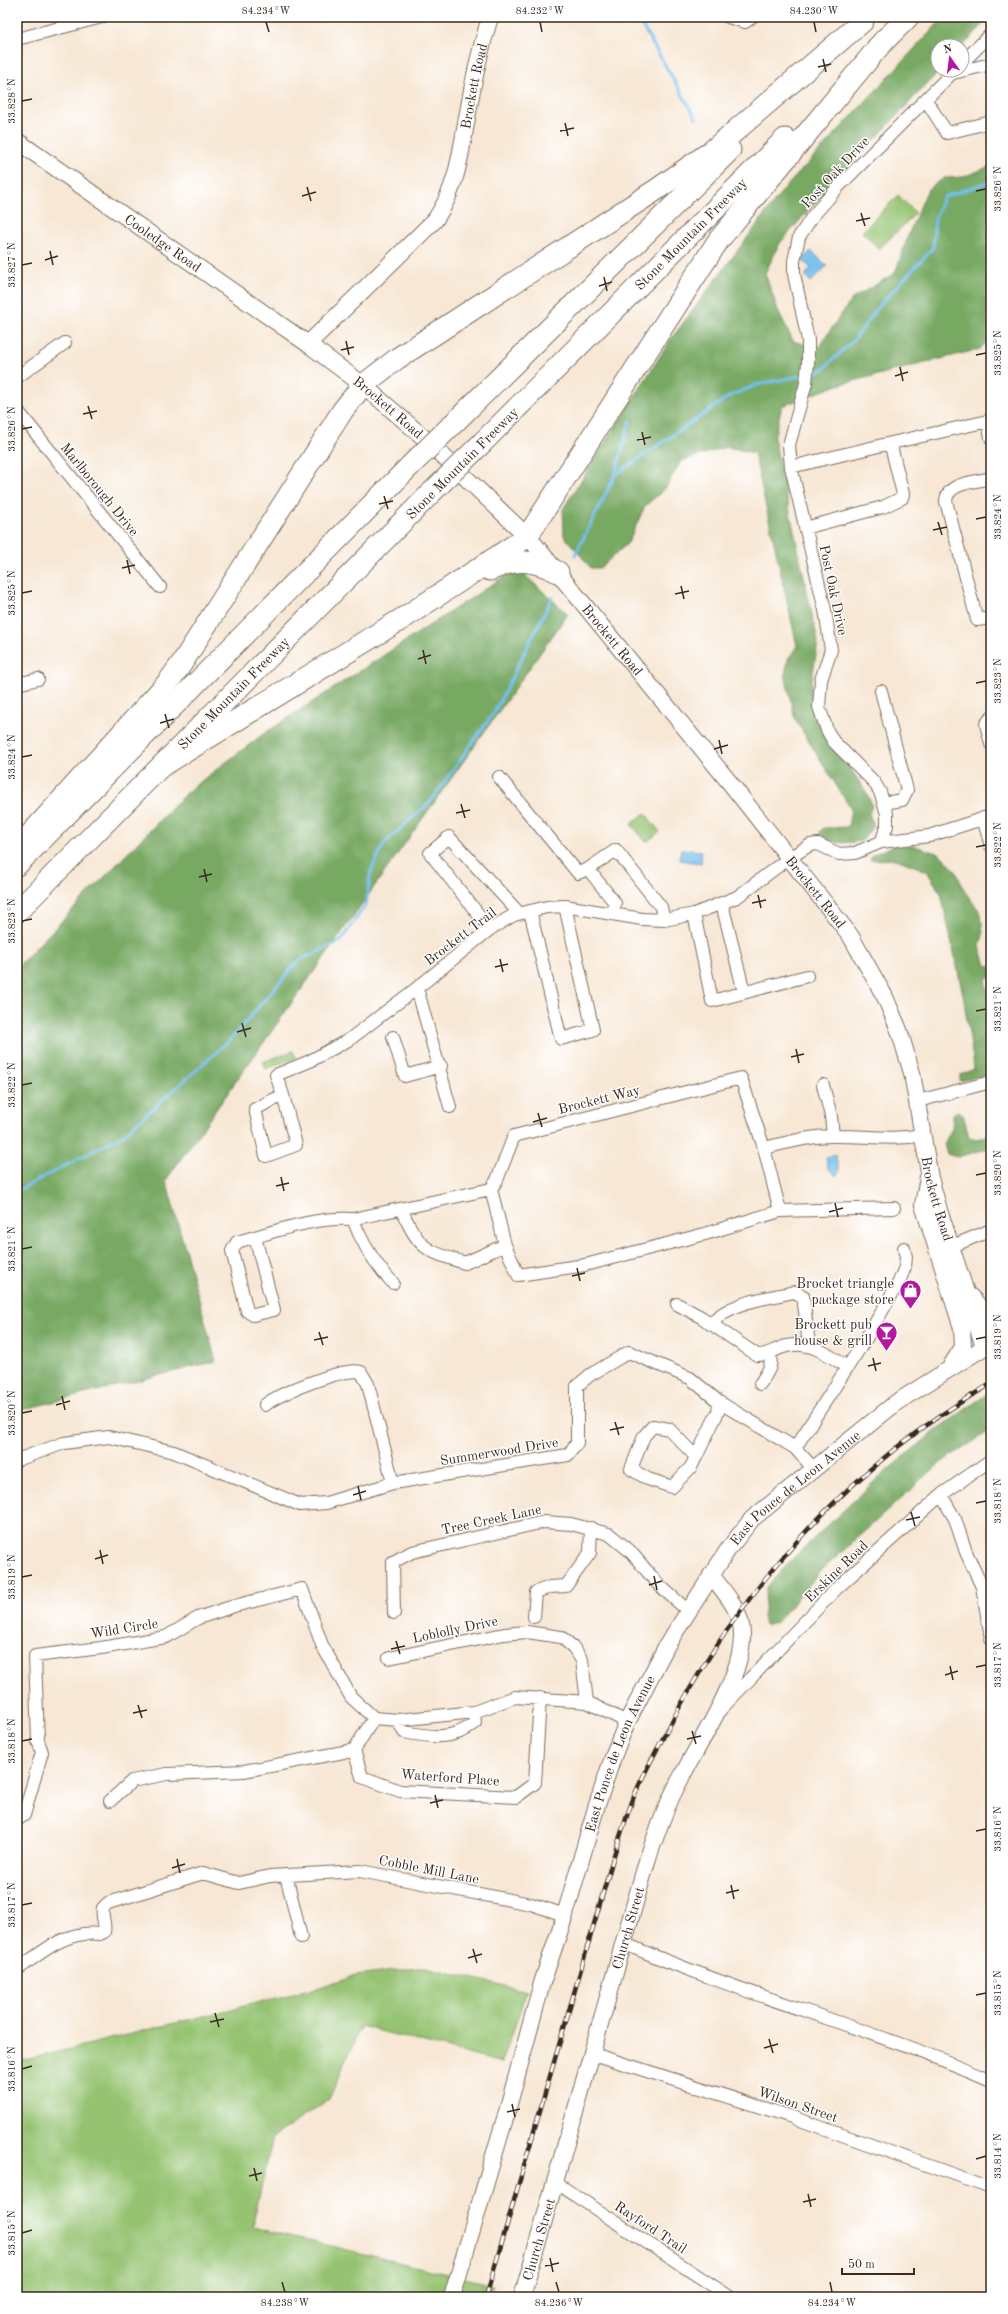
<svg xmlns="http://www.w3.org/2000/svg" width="1008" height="2314" font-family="'Old Standard TT',serif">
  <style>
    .green { fill: #95c371; stroke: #687648 }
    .forest { fill: #78a963; stroke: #5a6a40 }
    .water { fill: #76c1ef; stroke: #587686 }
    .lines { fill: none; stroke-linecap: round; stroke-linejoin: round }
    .stream { stroke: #76c1ef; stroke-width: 3 }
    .street-casing { stroke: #7d6c5e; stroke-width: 14 }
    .secondary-casing { stroke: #7d6c5e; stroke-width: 18 }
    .highway-casing { stroke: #7d6c5e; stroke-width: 23 }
    .street { stroke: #fff; stroke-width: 12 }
    .secondary { stroke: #fff; stroke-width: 16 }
    .highway { stroke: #fff; stroke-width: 21 }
    .rail-casing { stroke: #3b2a1e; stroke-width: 4.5 }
    .rail { stroke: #fff; stroke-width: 3; stroke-dasharray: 9; stroke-linecap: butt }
    .highway-bridge-casing { stroke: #7d6c5e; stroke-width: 23; stroke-linecap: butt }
    .highway-bridge { stroke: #fff; stroke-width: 21 }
    .ticks { fill: none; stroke: #3b2a1e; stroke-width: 1.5 }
    .labels { text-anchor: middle; stroke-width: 3; stroke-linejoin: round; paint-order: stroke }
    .street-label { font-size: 14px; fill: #3b2a1e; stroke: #fff }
    .poi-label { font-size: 14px; fill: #3b2a1e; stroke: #fff; text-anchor: end }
    .neatline { fill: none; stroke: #3b2a1e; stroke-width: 1.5 }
    .ticks-label { font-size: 10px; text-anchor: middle; fill: #3b2a1e }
  </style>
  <rect width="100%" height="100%" fill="#fff"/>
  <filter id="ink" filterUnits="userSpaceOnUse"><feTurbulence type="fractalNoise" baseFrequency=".025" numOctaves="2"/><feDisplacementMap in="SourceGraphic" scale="8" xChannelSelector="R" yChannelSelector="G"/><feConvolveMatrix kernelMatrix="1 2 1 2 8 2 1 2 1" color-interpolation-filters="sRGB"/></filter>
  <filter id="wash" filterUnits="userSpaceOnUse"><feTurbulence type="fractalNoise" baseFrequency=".012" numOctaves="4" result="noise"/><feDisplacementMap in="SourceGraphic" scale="16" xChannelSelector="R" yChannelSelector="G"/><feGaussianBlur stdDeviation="0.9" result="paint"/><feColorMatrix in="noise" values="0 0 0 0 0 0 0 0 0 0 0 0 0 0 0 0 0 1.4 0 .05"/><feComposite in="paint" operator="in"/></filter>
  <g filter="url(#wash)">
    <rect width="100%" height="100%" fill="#f7e7d4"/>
    <path class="green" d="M898 195 916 213 879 249 862 232Z
      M645 813 660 832 646 842 631 824Z
      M293 1051 296 1058 265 1069 263 1062Z
      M425 1967 527 1991 502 2063 361 2026 329 2099 273 2137 252 2227 493 2285 489 2297H17V2062L317 1988 349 1977Z"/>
    <path class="forest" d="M944 17H990L962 47 938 46V70H940L808 211 780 243 765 273 778 310 793 341 818 348 852 299 895 273 911 228 928 189 944 178 963 177 991 166V220L987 225 991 245V338L980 349 838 385 782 406 774 438 818 642 811 686 819 723 867 793 872 806 869 814 874 825 862 841C846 843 830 846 819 832L824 828 848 827 851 809 795 719 785 675 788 659 797 646 754 453 727 447 681 461 665 489 645 506 628 543 600 568H591L564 536 563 509 671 339 783 190Z
      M517 568 568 614 166 1180 216 1361 17 1411V967L188 791 262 735Z
      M895 845 915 846 940 854 956 871 965 892 981 913 983 935 980 946 986 965 991 966V976L985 980 991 1002V1074L960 1081V1075L974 1069 973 1059 963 995 941 894 927 871 896 859 870 860 872 855Z
      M958 1111 963 1114 969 1137 977 1139 991 1134V1148L957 1157 947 1154 944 1144 952 1128 953 1114Z
      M991 1391V1430L939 1464 822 1570 777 1622 765 1626 763 1617 767 1587 792 1559 879 1477 938 1429Z"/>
    <path class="water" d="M811 251 827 266 811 282 805 276 811 268 802 260Z
      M681 849 702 851 701 863 679 860Z
      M835 1155 839 1171 836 1176 828 1168 826 1157Z"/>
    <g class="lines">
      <path class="stream" d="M637 17 696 118
        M809 373 822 370 856 338 877 308 933 248 935 218 944 197 991 181
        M615 475 630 421
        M575 555 615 475 730 396 756 385 804 375
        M17 1191 123 1135 230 1040 298 961 341 941 366 904 371 871 384 844 431 801 495 711 552 598"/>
    </g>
  </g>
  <g filter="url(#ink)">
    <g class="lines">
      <defs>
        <path id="street" d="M728 17 745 22 752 17
          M17 39 102 17
          M962 63 991 34
          M953 73 991 64
          M926 100 947 133 991 122
          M17 377 65 343
          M17 410 160 587
          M887 444 988 421 991 438
          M791 467 887 444 891 446 903 494 902 498 883 507 805 528
          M991 478C977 482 947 482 946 501L977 620 991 618
          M17 684 38 679
          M881 691 907 790 902 800 884 803
          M991 718 986 724 991 744
          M499 777 578 873 588 869
          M983 818 991 846
          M881 842 887 826V814L880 792 874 782 833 741 827 730 819 707 821 680 831 650 825 610 791 467 789 445 806 383 808 363V340L794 274V261L799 237 812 217 839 186 955 70
          M722 904 744 992
          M530 911 561 1039 593 1030 565 906
          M613 914 615 903 588 869 616 850 661 907 664 920
          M694 914 712 1001 807 976
          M490 929 430 853 449 837 519 913
          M417 988 450 1107
          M393 1037 405 1076 441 1066
          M823 1085 831 1116 833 1136
          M283 1095 296 1145 266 1156 255 1109 283 1095 276 1075 310 1061 350 1039 417 988 490 929 514 915 547 907 565 906 642 919 664 920 694 914 737 897 789 858 810 845 818 844 839 854 855 853 881 842 929 836 991 816
          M918 1101 991 1082
          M491 1189 505 1245
          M401 1209C420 1249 423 1250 465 1263L505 1245 518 1275 585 1265 705 1234 780 1211 764 1148
          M780 1211 894 1208
          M353 1219C362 1244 374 1263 393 1283
          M255 1237 274 1310 253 1315 247 1311 232 1251 237 1242C274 1232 315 1216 353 1219L491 1189 497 1180 514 1136 741 1078 764 1148C787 1143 808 1136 831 1136 864 1135 890 1141 924 1135
          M950 1247 991 1230
          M677 1304 701 1317 757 1355C768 1356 776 1348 787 1346 809 1340 829 1355 847 1367
          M710 1324C729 1302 767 1298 794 1292L803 1296 809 1345
          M760 1384C767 1373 774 1365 769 1353
          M265 1405C280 1393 344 1367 361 1372L368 1384 393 1483
          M653 1426 669 1429 696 1457 691 1467 672 1487 648 1479 631 1469 644 1436Z
          M795 1448 867 1337 899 1282 905 1267 906 1257 904 1248
          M696 1457 718 1412 719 1402
          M17 1460 64 1443 109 1437 174 1452 300 1505 326 1503 393 1483 568 1455 577 1443V1386L590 1375 629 1352 690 1378 719 1402 795 1448 813 1468
          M941 1495 955 1519 966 1552 982 1587 991 1638
          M394 1613 393 1562 412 1552 544 1522 571 1524 609 1534 630 1551 657 1583 688 1611
          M534 1617 536 1592 550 1587 566 1586 590 1553 591 1528
          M389 1658 504 1634 527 1632 561 1637 573 1647 582 1660 587 1702
          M723 1707 837 1588 941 1495 991 1460
          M374 1718 398 1720 474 1712 515 1697 587 1702 627 1722
          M398 1720 404 1732C430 1737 453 1741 475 1723L474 1712
          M354 1750 362 1777 400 1791 516 1797 535 1783 540 1698
          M354 1750 374 1718
          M110 1801 132 1781 167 1774 244 1771 354 1750
          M17 1820 24 1815 42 1752 38 1741 35 1656 101 1648 166 1637 198 1618 234 1606 302 1589 322 1645 351 1697 374 1718
          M286 1875 301 1937
          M623 1943C743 1995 871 2028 991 2080
          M17 1970C43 1951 66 1930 100 1934L104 1932C106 1923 101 1917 103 1908L108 1903 203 1873 239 1883 270 1876 360 1871 531 1904 565 1915
          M593 2054 789 2116 991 2188
          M556 2183 730 2297"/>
        <g id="secondary">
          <path id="s1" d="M17 141 308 344 363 385 422 436 531 540 730 783 850 935 885 997 899 1030 912 1073 930 1178 939 1210 984 1347"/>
          <path id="s2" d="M308 344 435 220C459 185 461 148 469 107 474 76 481 47 490 17"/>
          <path d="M928 1177 923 1205 962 1328 963 1347 952 1364"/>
          <path d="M971 1297 991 1320"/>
          <path id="s3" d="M452 2297 506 2115 542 1983 565 1915 596 1808 614 1754 627 1722 667 1645 729 1548 752 1519 897 1402 991 1343"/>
          <path id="s4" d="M522 2297 647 1861C657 1832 667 1803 682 1776 702 1737 741 1680 742 1637 743 1612 726 1594 711 1575"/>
        </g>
        <g id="highway">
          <path d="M877 48 908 17"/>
          <path d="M456 421 730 150"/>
          <path id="s5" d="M483 442 785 139"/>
          <path d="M490 570C517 558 531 559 558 572"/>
          <path d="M162 766 405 617 527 537 718 241 886 38"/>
          <path d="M17 849 169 681 182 663 343 410 363 385 398 358 656 190 713 150 863 21"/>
          <path d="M17 865 410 466"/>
          <path id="s6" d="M17 912 432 492"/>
        </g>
      </defs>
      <use href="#street" class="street-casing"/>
      <use href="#secondary" class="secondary-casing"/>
      <use href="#highway" class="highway-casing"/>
      <use href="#street" class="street"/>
      <use href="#secondary" class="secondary"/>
      <use href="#highway" class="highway"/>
      <defs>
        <path id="rail" d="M486 2297 614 1855C621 1834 627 1814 635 1794 645 1771 657 1749 669 1727 742 1586 852 1463 991 1384"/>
      </defs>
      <use href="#rail" class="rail-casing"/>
      <use href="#rail" class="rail"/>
      <defs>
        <path id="highway-bridge" d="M410 466 456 421
          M432 492 483 442"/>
      </defs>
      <use href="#highway-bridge" class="highway-bridge-casing"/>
      <use href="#highway-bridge" class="highway-bridge"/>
    </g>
  </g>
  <path class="ticks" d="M266 22 269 32M540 22 542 32M814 22 816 32M823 59 826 72M818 67 831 64M22 101 32 99M565 123 568 136M560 131 574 128M307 187 311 201M976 191 986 189M302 196 316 192M861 213 865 226M856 221 870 218M50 251 53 265M45 260 58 256M22 265 32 263M604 277 607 291M599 286 612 282M346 341 349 355M341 350 354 347M976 355 986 353M900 367 903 381M895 376 908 372M88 406 92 419M83 414 97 411M22 429 32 427M642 432 645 445M637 440 651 437M384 496 388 509M379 504 393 501M976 519 986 517M938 522 942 535M933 530 947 527M127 560 130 574M122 568 135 565M681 586 684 599M22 593 32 591M675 594 689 591M423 650 426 664M418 659 431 655M976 683 986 681M165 714 169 728M160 723 174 719M719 740 722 754M714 749 728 745M22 757 32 755M461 804 465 818M456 813 470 810M976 847 986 845M204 869 207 882M199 877 212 874M758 895 761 908M752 903 766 900M22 921 32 919M500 959 503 972M495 967 508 964M976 1011 986 1009M242 1023 246 1037M237 1032 251 1028M796 1049 799 1063M791 1057 804 1054M22 1085 32 1083M538 1113 542 1127M533 1122 547 1118M976 1175 986 1173M281 1177 284 1191M276 1186 289 1183M835 1203 838 1217M829 1212 843 1208M22 1249 32 1247M577 1268 580 1281M572 1276 585 1273M319 1332 323 1345M976 1339 986 1337M314 1340 328 1337M873 1358 876 1371M868 1366 881 1363M62 1396 65 1410M56 1405 70 1401M22 1413 32 1411M615 1422 619 1435M610 1430 624 1427M358 1486 361 1500M353 1495 366 1491M976 1503 986 1501M911 1512 915 1526M906 1520 920 1517M100 1550 103 1564M95 1559 108 1555M654 1576 657 1590M22 1577 32 1575M649 1585 662 1581M396 1641 400 1654M391 1649 405 1646M950 1666 953 1680M976 1667 986 1665M945 1675 958 1671M138 1705 142 1718M133 1713 147 1710M692 1731 696 1744M687 1739 701 1736M22 1741 32 1739M435 1795 438 1808M430 1803 443 1800M976 1831 986 1829M177 1859 180 1873M172 1868 185 1864M731 1885 734 1899M726 1893 739 1890M22 1905 32 1903M473 1949 477 1963M468 1958 482 1954M976 1995 986 1993M215 2013 219 2027M210 2022 224 2019M769 2039 773 2053M764 2048 778 2044M22 2069 32 2066M512 2104 515 2117M507 2112 520 2109M976 2159 986 2156M254 2168 257 2181M249 2176 262 2173M808 2194 811 2207M803 2202 816 2199M22 2233 32 2230M550 2258 553 2272M545 2266 559 2263M282 2282 285 2292M556 2282 559 2292M830 2282 832 2292"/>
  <defs>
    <symbol id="shop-pin" viewBox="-11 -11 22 30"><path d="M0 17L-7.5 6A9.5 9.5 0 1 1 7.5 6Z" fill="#b5179e" stroke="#fff"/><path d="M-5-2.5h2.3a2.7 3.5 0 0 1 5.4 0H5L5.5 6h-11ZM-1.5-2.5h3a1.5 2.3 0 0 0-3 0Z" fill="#fff"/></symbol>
    <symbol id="bar-pin" viewBox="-11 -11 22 30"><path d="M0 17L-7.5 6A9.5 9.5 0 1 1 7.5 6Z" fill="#b5179e" stroke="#fff"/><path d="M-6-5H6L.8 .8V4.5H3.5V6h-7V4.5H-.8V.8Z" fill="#fff"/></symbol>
  </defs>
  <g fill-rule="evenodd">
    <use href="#shop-pin" x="898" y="1278" width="25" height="34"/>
    <use href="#bar-pin" x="874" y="1320" width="25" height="34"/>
  </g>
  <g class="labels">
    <g class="street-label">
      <text dy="5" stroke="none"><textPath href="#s2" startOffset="318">Brockett Road</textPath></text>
      <text transform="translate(835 172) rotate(-47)" y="5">Post Oak Drive</text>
      <text dy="5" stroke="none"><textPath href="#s5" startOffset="294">Stone Mountain Freeway</textPath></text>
      <text dy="5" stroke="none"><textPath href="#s1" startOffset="178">Cooledge Road</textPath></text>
      <text dy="5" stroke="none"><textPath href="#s1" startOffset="457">Brockett Road</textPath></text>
      <text transform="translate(462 463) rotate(-45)" y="5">Stone Mountain Freeway</text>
      <text transform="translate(100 489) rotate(51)" y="5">Marlborough Drive</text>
      <text transform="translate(834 590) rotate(78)" y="5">Post Oak Drive</text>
      <text dy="5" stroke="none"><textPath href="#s1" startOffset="781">Brockett Road</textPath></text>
      <text dy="5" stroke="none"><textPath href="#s6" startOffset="308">Stone Mountain Freeway</textPath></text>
      <text dy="5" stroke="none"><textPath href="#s1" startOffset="1105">Brockett Road</textPath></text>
      <text transform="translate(460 936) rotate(-37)" y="5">Brockett Trail</text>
      <text transform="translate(599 1099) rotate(-14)" y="5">Brockett Way</text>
      <text dy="5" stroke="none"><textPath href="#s1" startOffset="1440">Brockett Road</textPath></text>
      <text transform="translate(499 1451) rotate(-9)" y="5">Summerwood Drive</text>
      <text dy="5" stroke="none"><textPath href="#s3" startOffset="893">East Ponce de Leon Avenue</textPath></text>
      <text transform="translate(491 1519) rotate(-12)" y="5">Tree Creek Lane</text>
      <text transform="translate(836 1571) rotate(-44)" y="5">Erskine Road</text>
      <text transform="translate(124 1628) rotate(-9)" y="5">Wild Circle</text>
      <text transform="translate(455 1629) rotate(-12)" y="5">Loblolly Drive</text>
      <text dy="5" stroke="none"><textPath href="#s3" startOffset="569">East Ponce de Leon Avenue</textPath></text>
      <text transform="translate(450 1777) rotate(4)" y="5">Waterford Place</text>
      <text transform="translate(429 1869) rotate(11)" y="5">Cobble Mill Lane</text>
      <text dy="5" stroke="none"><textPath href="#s4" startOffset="384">Church Street</textPath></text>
      <text transform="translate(798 2104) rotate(19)" y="5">Wilson Street</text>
      <text transform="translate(651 2227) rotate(33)" y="5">Rayford Trail</text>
      <text dy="5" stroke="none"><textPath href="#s4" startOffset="60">Church Street</textPath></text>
    </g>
    <g class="poi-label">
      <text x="894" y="1288">Brocket triangle<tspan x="894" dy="16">package store</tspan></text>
      <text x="872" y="1329">Brockett pub<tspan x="872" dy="16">house &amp; grill</tspan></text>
    </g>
  </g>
  <rect width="1008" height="2314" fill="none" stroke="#fff" stroke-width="44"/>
  <g transform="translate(950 58) rotate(346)"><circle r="19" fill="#ffffff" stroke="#b1aaa5"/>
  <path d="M0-3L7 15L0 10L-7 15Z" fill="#b5179e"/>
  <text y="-6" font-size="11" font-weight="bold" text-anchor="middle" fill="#3b2a1e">N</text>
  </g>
  <path d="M842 2268v6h72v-6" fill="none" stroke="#3b2a1e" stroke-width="2"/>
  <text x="848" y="2268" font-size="12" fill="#3b2a1e" stroke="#ffffff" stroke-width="3" paint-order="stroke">50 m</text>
  <rect x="22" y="22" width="964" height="2270" class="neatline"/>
  <g class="ticks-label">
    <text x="266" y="14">84.234°W</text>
    <text x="540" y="14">84.232°W</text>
    <text x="814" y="14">84.230°W</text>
    <text transform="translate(11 101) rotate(-90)" y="4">33.828°N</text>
    <text transform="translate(997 189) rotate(-90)" y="4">33.826°N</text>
    <text transform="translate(11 265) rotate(-90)" y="4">33.827°N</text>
    <text transform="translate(997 353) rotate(-90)" y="4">33.825°N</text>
    <text transform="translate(11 429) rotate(-90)" y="4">33.826°N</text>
    <text transform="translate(997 517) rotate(-90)" y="4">33.824°N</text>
    <text transform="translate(11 593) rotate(-90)" y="4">33.825°N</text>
    <text transform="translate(997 681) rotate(-90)" y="4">33.823°N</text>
    <text transform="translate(11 757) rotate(-90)" y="4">33.824°N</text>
    <text transform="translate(997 845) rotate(-90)" y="4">33.822°N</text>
    <text transform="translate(11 921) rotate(-90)" y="4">33.823°N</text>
    <text transform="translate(997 1009) rotate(-90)" y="4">33.821°N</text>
    <text transform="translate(11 1085) rotate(-90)" y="4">33.822°N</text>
    <text transform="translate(997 1173) rotate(-90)" y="4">33.820°N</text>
    <text transform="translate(11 1249) rotate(-90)" y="4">33.821°N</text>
    <text transform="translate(997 1337) rotate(-90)" y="4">33.819°N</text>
    <text transform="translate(11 1413) rotate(-90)" y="4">33.820°N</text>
    <text transform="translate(997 1501) rotate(-90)" y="4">33.818°N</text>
    <text transform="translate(11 1577) rotate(-90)" y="4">33.819°N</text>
    <text transform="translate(997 1665) rotate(-90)" y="4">33.817°N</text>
    <text transform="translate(11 1741) rotate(-90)" y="4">33.818°N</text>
    <text transform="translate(997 1829) rotate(-90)" y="4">33.816°N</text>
    <text transform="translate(11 1905) rotate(-90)" y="4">33.817°N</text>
    <text transform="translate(997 1993) rotate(-90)" y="4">33.815°N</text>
    <text transform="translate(11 2069) rotate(-90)" y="4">33.816°N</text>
    <text transform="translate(997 2156) rotate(-90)" y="4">33.814°N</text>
    <text transform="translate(11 2233) rotate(-90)" y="4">33.815°N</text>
    <text x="285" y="2306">84.238°W</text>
    <text x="559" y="2306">84.236°W</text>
    <text x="832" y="2306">84.234°W</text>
  </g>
</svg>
